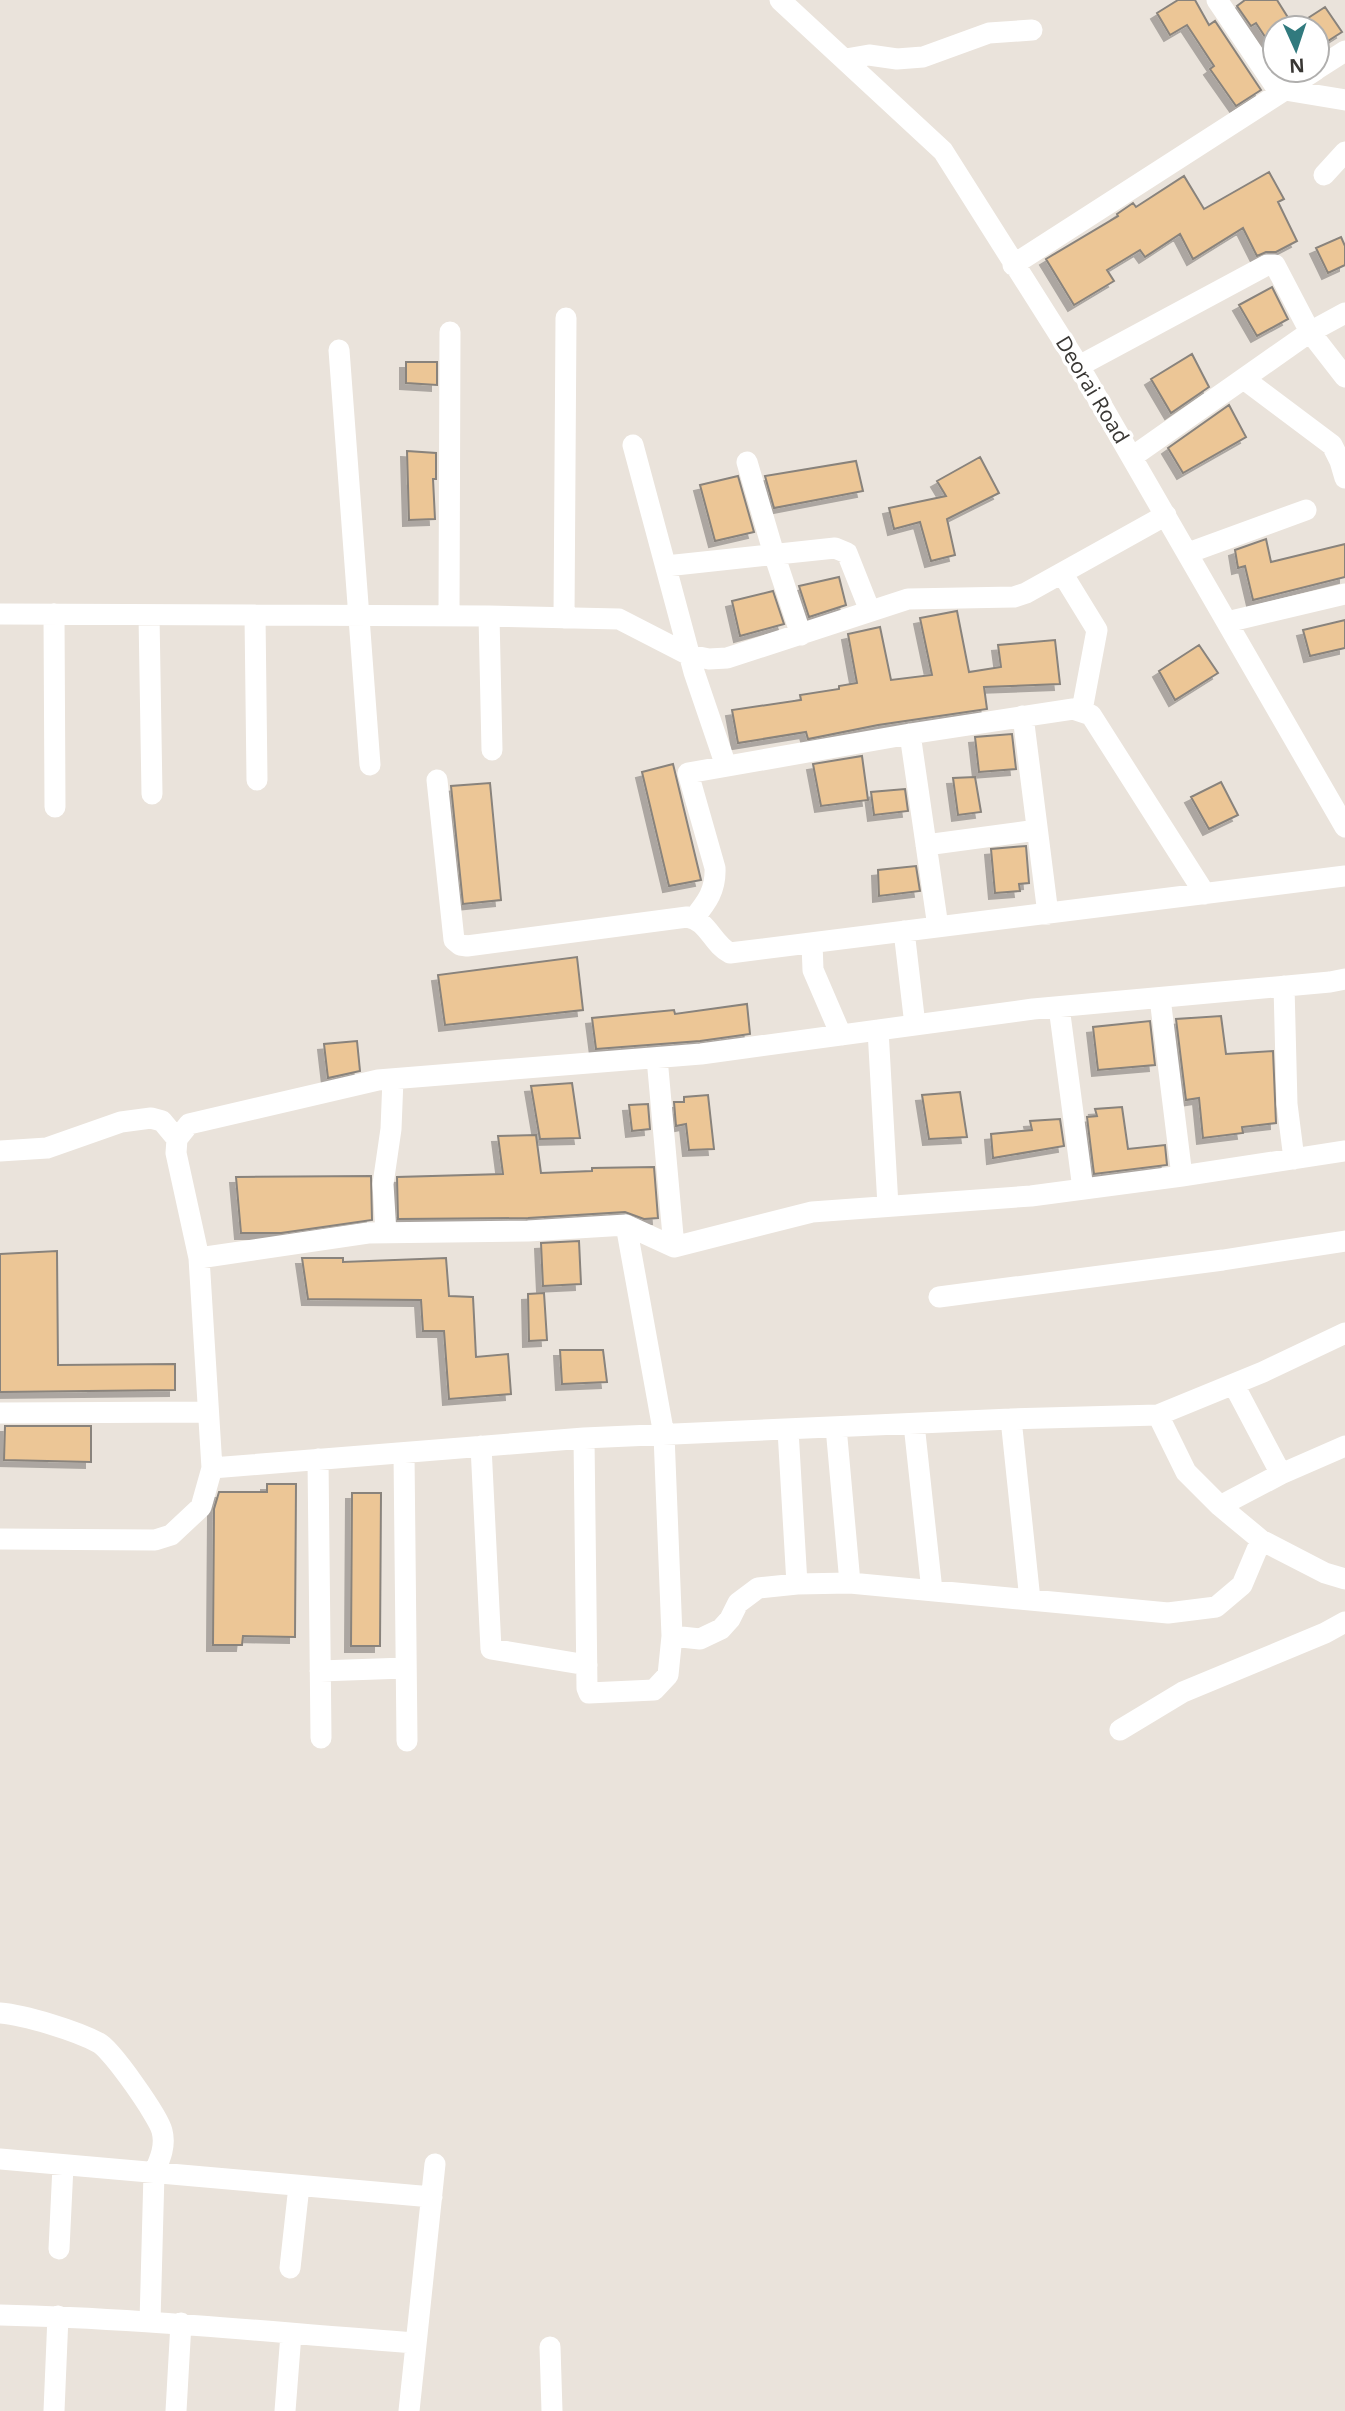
<svg xmlns="http://www.w3.org/2000/svg" width="1345" height="2411" font-family="'Open Sans',sans-serif">
  <style>
    .building { fill: #ecc696; stroke: #89837c; stroke-width: 2; filter: url(#shadow) }
    .lines { fill: none; stroke-linecap: round; stroke-linejoin: round }
    .minor { stroke: #fff; stroke-width: 21 }
    .labels { text-anchor: middle; stroke-width: 7; stroke-linejoin: round; paint-order: stroke }
    .street-label { font-size: 21px; fill: #393734; stroke: #fff }
  </style>
  <defs>
    <filter id="shadow"><feDropShadow dx="-6" dy="6" stdDeviation="0" flood-color="#0004"/></filter>
  </defs>
  <rect width="100%" height="100%" fill="#eae3db"/>
  <path class="building" d="M1178 0H1195L1209 25 1215 21 1261 90 1236 106 1210 69 1214 66 1187 25 1170 35 1157 13Z
    M1245 0H1277L1294 27 1325 7 1342 32 1317 48V28H1275V52L1256 23 1251 26 1237 6Z
    M1269 172 1284 199 1278 202 1297 241 1276 252H1266L1257 256 1243 228 1193 259 1180 234 1145 257 1140 250 1107 270 1114 281 1074 305 1046 259 1118 216 1117 214 1133 203 1136 207 1184 176 1204 209Z
    M1341 237 1345 246V265L1328 273 1316 248Z
    M1272 287 1288 319 1257 336 1239 305Z
    M1192 354 1209 387 1171 413 1151 379Z
    M406 362H437V385L406 383Z
    M1229 405 1246 437 1183 473 1168 448Z
    M407 451 436 453V479H433L435 519 409 520Z
    M980 457 999 493 947 519 955 555 931 561 920 522 894 529 889 508 946 496 937 481Z
    M856 461 863 491 774 508 765 476Z
    M738 476 754 532 715 541 700 485Z
    M1266 539 1271 562 1345 544V577L1253 600 1245 566 1238 568 1235 550Z
    M839 577 846 605 809 617 799 586Z
    M773 591 784 624 740 636 732 601Z
    M957 611 969 672 1001 667 998 645 1055 640 1060 684 984 687 987 709 878 725 808 739 806 732 738 743 732 710 801 700 800 695 839 689V686L857 683 848 634 880 627 891 680 932 675 920 618Z
    M1345 620V648L1310 656 1303 630Z
    M1199 645 1218 673 1175 700 1159 671Z
    M1012 734 1016 769 979 772 975 737Z
    M862 756 868 800 821 806 813 764Z
    M673 764 701 880 669 886 642 772Z
    M975 777 981 812 958 815 953 778Z
    M1221 782 1238 815 1209 829 1191 797Z
    M490 783 501 900 463 904 451 786Z
    M905 789 908 811 874 815 871 792Z
    M1026 846 1029 883 1019 884 1020 891 995 893 991 849Z
    M916 866 920 891 879 896 878 870Z
    M577 957 583 1010 445 1025 438 975Z
    M747 1004 750 1034 700 1041 596 1049 592 1018 674 1010 675 1014Z
    M1221 1016 1226 1054 1273 1051 1276 1123 1242 1127 1243 1133 1203 1138 1199 1098 1186 1100 1176 1019Z
    M1150 1021 1155 1065 1098 1070 1093 1027Z
    M357 1041 360 1071 328 1078 324 1044Z
    M572 1083 580 1138 540 1139 531 1086Z
    M960 1092 967 1137 929 1139 922 1095Z
    M708 1095 714 1149 689 1150 686 1124 676 1126 674 1102H684V1097Z
    M648 1104 650 1129 632 1131 629 1105Z
    M1122 1107 1128 1149 1165 1145 1167 1165 1094 1174 1087 1117 1097 1116 1095 1109Z
    M1060 1119 1064 1146 993 1158 991 1134 1032 1130 1030 1121Z
    M536 1135 541 1173 592 1171V1168L654 1167 658 1218 644 1219 625 1212 528 1218 398 1219 397 1177 503 1174 498 1136Z
    M371 1176 372 1220 281 1233H241L236 1177Z
    M579 1241 581 1284 543 1286 541 1243Z
    M57 1251 58 1365 175 1364V1390L0 1392V1254Z
    M302 1258H343V1262L446 1258 449 1296 473 1297 476 1357 508 1354 511 1394 449 1399 444 1331H423L421 1300 308 1299Z
    M544 1293 547 1340 529 1341 528 1294Z
    M560 1350H603L607 1382 562 1384Z
    M5 1426H91V1462L4 1460Z
    M267 1484H296L295 1637 243 1636 242 1645H213L214 1509 219 1492H267Z
    M352 1493H381L380 1646H351Z"/>
  <g class="lines">
    <path class="minor" d="M780 0 943 151 1079 366 1345 827
      M1217 0 1280 93
      M846 59 869 55 897 59 923 57 989 33 1032 30
      M1317 69 1345 51
      M1285 90 1345 100
      M1324 175 1345 152
      M1013 265 1316 70
      M339 350 370 765
      M1079 366 1267 265H1275L1310 332 1345 377
      M1244 379 1332 445 1340 461 1345 478
      M633 445 694 672 726 766
      M1132 457 1310 332 1345 313
      M747 462 774 554 801 635
      M1188 553 1306 510
      M666 566 835 548 847 553 870 611
      M1062 573 1097 630 1082 710
      M0 614 489 616 619 619 689 655 709 659 727 658 908 599 1014 597 1026 593 1166 515
      M54 614 55 807
      M149 615 152 794
      M255 615 257 780
      M449 616 450 332
      M489 616 492 750
      M564 618 566 318
      M1227 622 1345 594
      M1023 716 1048 914
      M910 734 938 927
      M437 780 454 940 460 945 467 946 687 917C708 920 712 944 730 953L1345 876
      M926 845 1037 830
      M694 918C707 902 716 890 715 868L688 773 910 734 1073 709 1091 715 1205 894
      M904 931 915 1025
      M812 943 813 970 841 1035
      M1284 986 1287 1104 1294 1159
      M1160 998 1182 1176
      M1059 1007 1083 1189
      M878 1030 888 1206
      M657 1058 674 1247
      M0 1151 47 1148 121 1122 151 1118 162 1121 177 1139
      M626 1225 664 1435 672 1636 700 1639 721 1629 730 1619 738 1603 758 1588 797 1584 850 1583 1168 1613 1216 1607 1242 1585 1261 1540 1325 1573 1345 1579
      M386 1233 383 1184 391 1129 393 1079
      M199 1258 368 1233 528 1231 626 1225 674 1247 812 1212 1031 1196 1182 1176 1345 1151
      M939 1297 1223 1260 1345 1241
      M1234 1385 1281 1474
      M0 1413 208 1412
      M1158 1415 1263 1372 1345 1333
      M1011 1419 1030 1600
      M914 1424 932 1591
      M836 1427 850 1583
      M788 1430 797 1584
      M584 1438 587 1688 589 1693 654 1690 668 1675 672 1636
      M481 1446 491 1649 587 1665
      M404 1453 407 1741
      M318 1459 321 1738
      M212 1468 584 1438 1011 1419 1158 1415 1186 1472 1220 1506 1281 1474 1345 1446
      M1220 1506 1261 1540
      M0 1539 155 1540 171 1535 201 1507 212 1468 199 1258 176 1153 177 1139 189 1124 378 1080 701 1054 1033 1009 1330 982 1345 979
      M320 1671 405 1668
      M1120 1730 1183 1692 1325 1633 1345 1622
      M0 2013C25 2015 77 2031 99 2043 111 2049 159 2117 162 2131 166 2146 160 2159 154 2173L150 2322
      M0 2159 432 2197
      M59 2249 63 2166
      M290 2268 299 2186
      M0 2315C139 2318 277 2333 416 2343
      M550 2347 552 2411
      M54 2411 58 2316
      M176 2411 181 2323
      M285 2411 291 2334
      M409 2411 435 2164"/>
  </g>
  <g class="labels">
    <g class="street-label">
      <text transform="translate(1092 390) rotate(59)" y="7">Deorai Road</text>
    </g>
  </g>
  <g transform="translate(1296 49) rotate(177)"><circle r="33" fill="#ffffff" stroke="#b0afae" stroke-width="2"/>
  <path d="M0-5L12 26L0 18L-12 26Z" fill="#317a7e"/>
  <text y="-10" font-size="19" font-weight="bold" text-anchor="middle" fill="#393734">N</text>
  </g>
</svg>
